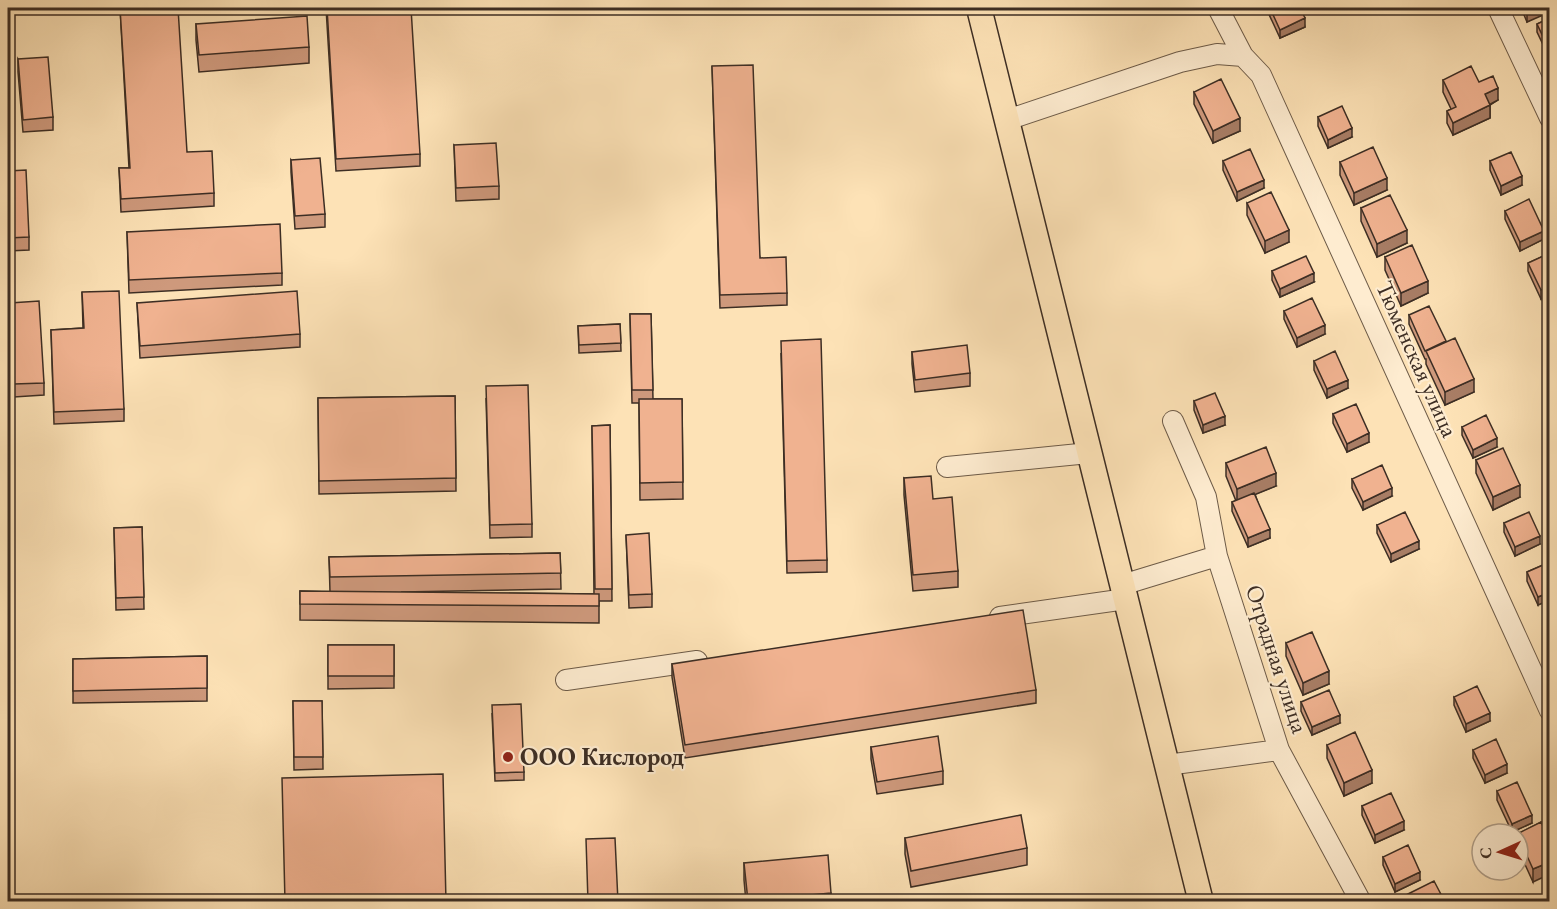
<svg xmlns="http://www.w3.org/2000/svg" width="1557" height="909" font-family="'EB Garamond',serif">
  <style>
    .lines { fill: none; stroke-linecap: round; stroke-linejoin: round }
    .minor-casing { stroke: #6d5b48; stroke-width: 22 }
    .major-casing { stroke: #3d2e24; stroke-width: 27 }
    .minor { stroke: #feecd0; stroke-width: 20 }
    .major { stroke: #fde2b6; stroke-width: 24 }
    .wall { fill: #ce997c; stroke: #3d2e24; stroke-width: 1.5 }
    .shaded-wall { fill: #a87d65; stroke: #3d2e24; stroke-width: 1.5 }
    .building { fill: #f0b290; stroke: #3d2e24; stroke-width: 1.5 }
    .poi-dot { fill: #8f2418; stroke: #feecd0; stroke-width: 2 }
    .labels { text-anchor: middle; stroke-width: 4.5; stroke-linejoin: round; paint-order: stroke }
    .street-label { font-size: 24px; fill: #3d2e24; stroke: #feecd0 }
    .poi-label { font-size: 24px; font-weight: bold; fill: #3d2e24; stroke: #feecd0; text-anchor: start }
  </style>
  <rect width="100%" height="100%" fill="#fde2b6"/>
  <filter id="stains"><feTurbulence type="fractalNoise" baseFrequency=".00333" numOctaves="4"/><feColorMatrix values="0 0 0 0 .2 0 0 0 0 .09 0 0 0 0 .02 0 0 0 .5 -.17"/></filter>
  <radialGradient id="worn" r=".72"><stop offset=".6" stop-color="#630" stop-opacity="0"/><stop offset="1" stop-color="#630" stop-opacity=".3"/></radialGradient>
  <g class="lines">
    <defs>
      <path id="minor" d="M1218 8 1243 56
        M1498 8 1550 118
        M1007 120 1180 62 1217 54 1243 56 1261 75 1550 711
        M1173 421 1206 497 1217 556 1279 750 1361 902
        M947 467 1089 453
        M1122 585 1217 556
        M1000 617 1126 599
        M566 680 697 661
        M1167 765 1279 750"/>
      <path id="major" d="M979 8 1201 902"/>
    </defs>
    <use href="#minor" class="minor-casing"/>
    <use href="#major" class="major-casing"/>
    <use href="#minor" class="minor"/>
    <use href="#major" class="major"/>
  </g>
  <path class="wall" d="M120 8 187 152 214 193V206L121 212 119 168H129Z
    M326 8 420 154V166L336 171Z
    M1266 8H1300L1305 27 1280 38Z
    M1521 8H1550L1527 22Z
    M1550 18V54L1548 55 1537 32V24Z
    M196 24 309 47V63L199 72 196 40Z
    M18 59 53 117V130L23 132 18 72Z
    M712 66 760 258 787 293V305L720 308Z
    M1443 80 1479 82 1498 100 1490 105V118L1453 135 1447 123V111L1451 109 1443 92Z
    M1194 92 1240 131 1213 143 1194 104Z
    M1318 117 1352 137 1328 148 1318 126Z
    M454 145 499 186V199L456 201Z
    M291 160 325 214V227L295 229 291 172Z
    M1223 161 1264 188 1237 201 1223 170Z
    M1490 161 1522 185 1501 195 1490 170Z
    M1340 162 1387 190 1354 205 1340 175Z
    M8 171 29 237V250L8 251Z
    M1247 203 1289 242 1265 253 1247 215Z
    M1361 208 1407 243 1377 257 1361 221Z
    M1505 211 1544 239 1520 251 1505 219Z
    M127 232 282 273V285L129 293Z
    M1550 253 1541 299 1528 271V263Z
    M1385 257 1428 293 1401 306 1385 270Z
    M1272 271 1314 282 1280 297 1272 280Z
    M82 292 124 409V421L54 424 51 330 83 328Z
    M1550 298V316L1547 312V299Z
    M10 303 44 383V395L14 397Z
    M137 303 300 334V347L140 358Z
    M1284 311 1325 334 1297 347 1284 319Z
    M630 314H651L653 399H682L683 499 640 500 639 403H632Z
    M1409 315 1446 342 1474 392 1445 405 1426 364V359H1425L1409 324Z
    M620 324 621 351 579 353 578 326Z
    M912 352 970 373V386L915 392 912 364Z
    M781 353 827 560V572L787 573Z
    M1314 361 1348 388 1327 398 1314 370Z
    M455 396 456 491 319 494 318 398Z
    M486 398 532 524V537L490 538Z
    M1194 401 1225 425 1203 433 1194 410Z
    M1333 414 1369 442 1347 452 1333 423Z
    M610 425 612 601H599V623L300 620V591L330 592 329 557 560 553 561 589 401 592 594 594 592 426Z
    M1462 427 1497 447 1473 458 1462 435Z
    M1476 460 1520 497 1493 510 1476 473Z
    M1226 463 1276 486 1255 494 1270 538 1248 547 1232 511V502L1236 501 1226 476Z
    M904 478 933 499 958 571V587L913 591 904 495Z
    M1352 479 1392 496 1363 510 1352 488Z
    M1504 523 1540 544 1515 556 1504 532Z
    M1377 525 1419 549 1391 562 1377 533Z
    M142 527 144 609 116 610 114 528Z
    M626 535 652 594V607L629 608Z
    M1550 562 1538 605 1527 581V572Z
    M1286 643 1329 684 1303 695 1286 656Z
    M328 645H394V688L328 689Z
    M207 656V701L73 703V659Z
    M672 664 1036 690V703L685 758 672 677Z
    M1454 697 1490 721 1466 732 1454 705Z
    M293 701H322L323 769 294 770Z
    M1301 702 1340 723 1312 735 1301 711Z
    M492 713 524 772V780L495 781Z
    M1327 745 1372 783 1344 796 1327 758Z
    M871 747 943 771V784L877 794 871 759Z
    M1473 750 1507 773 1485 783 1473 758Z
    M1497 791 1532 823 1512 832 1497 800Z
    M1362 806 1404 830 1375 843 1362 815Z
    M1541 822 1533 882 1518 849V834Z
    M905 838 1027 848V865L911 887 905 854Z
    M1383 857 1420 880 1395 892 1383 865Z
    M744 863 831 893V902H746L744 880Z"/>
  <path class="shaded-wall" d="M1532 8H1550V12L1527 22V10Z
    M1305 18V27L1280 38V30Z
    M1550 46V54L1548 55V47Z
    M1498 88V100L1485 107V94Z
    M1490 105V118L1453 135V123Z
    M1240 118V131L1213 143V131Z
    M1352 128V137L1328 148V140Z
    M1522 176V185L1501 195V186Z
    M1387 178V190L1354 205V193Z
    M1264 180V188L1237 201V192Z
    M1289 230V242L1265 253V241Z
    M1407 230V243L1377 257V244Z
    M1544 231V239L1520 251V242Z
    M1314 273V282L1280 297V289Z
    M1428 281V293L1401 306V293Z
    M1550 286V295L1541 299V290Z
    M1325 325V334L1297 347V338Z
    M1474 379V392L1445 405V392Z
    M1348 380V388L1327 398V389Z
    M1225 416V425L1203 433V425Z
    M1369 433V442L1347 452V444Z
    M1497 438V447L1473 458V450Z
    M1276 473V486L1237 502V489Z
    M1520 485V497L1493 510V497Z
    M1392 488V496L1363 510V502Z
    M1270 529V538L1248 547V538Z
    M1540 536V544L1515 556V547Z
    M1419 541V549L1391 562V554Z
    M1550 592V600L1538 605V597Z
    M1329 671V684L1303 695V683Z
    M1490 713V721L1466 732V724Z
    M1340 715V723L1312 735V727Z
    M1507 764V773L1485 783V775Z
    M1372 770V783L1344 796V783Z
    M1532 815V823L1512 832V824Z
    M1404 821V830L1375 843V835Z
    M1550 862V874L1533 882V869Z
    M1420 872V880L1395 892V884Z"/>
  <path class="building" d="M120 8H178L187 152 212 151 214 193 121 199 119 168H130Z
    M327 8H411L420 154 336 159Z
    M1270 8H1300L1305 18 1280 30Z
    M307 16 309 47 199 55 196 24Z
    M1550 18V46L1548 47 1537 24Z
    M48 57 53 117 23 120 18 59Z
    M753 65 760 258 786 257 787 293 720 295 712 66Z
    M1471 66 1479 82 1493 76 1498 88 1485 94 1490 105 1453 123 1447 111 1456 107 1443 80Z
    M1221 79 1240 118 1213 131 1194 92Z
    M1342 106 1352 128 1328 140 1318 117Z
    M496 143 499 186 456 188 454 145Z
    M1373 147 1387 178 1354 193 1340 162Z
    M1250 149 1264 180 1237 192 1223 161Z
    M1511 152 1522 176 1501 186 1490 161Z
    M320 158 325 214 295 216 291 160Z
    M26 170 29 237 8 238V171Z
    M1271 192 1289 230 1265 241 1247 203Z
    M1390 195 1407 230 1377 244 1361 208Z
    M1529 199 1544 231 1520 242 1505 211Z
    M280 224 282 273 129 280 127 232Z
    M1412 245 1428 281 1401 293 1385 257Z
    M1550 253V286L1541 290 1528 263Z
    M1306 256 1314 273 1280 289 1272 271Z
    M119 291 124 409 54 412 51 330 84 328 82 292Z
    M297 291 300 334 140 346 137 303Z
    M1312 298 1325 325 1297 338 1284 311Z
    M39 301 44 383 14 384 10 303Z
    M1429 306 1446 341 1425 351 1409 315Z
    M630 314H651L653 390H632Z
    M620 324 621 343 579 345 578 326Z
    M1455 338 1474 379 1445 392 1426 351Z
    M821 339 827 560 787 561 781 341Z
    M967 345 970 373 915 380 912 352Z
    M1335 351 1348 380 1327 389 1314 361Z
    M528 385 532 524 490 525 486 386Z
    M1215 393 1225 416 1203 425 1194 401Z
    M455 396 456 478 319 481 318 398Z
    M639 399H682L683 482 640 483Z
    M1356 404 1369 433 1347 444 1333 414Z
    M1486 415 1497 438 1473 450 1462 427Z
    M610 425 612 589H595L592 426Z
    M1266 447 1276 473 1237 489 1226 463Z
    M1503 448 1520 485 1493 497 1476 460Z
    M1382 465 1392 488 1363 502 1352 479Z
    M931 476 933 499 952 497 958 571 913 575 904 478Z
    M1254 493 1270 529 1248 538 1232 502Z
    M1405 512 1419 541 1391 554 1377 525Z
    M1529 512 1540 536 1515 547 1504 523Z
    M142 527 144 597 116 598 114 528Z
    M649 533 652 594 629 595 626 535Z
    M560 553 561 573 330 577 329 557Z
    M1550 562V592L1538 597 1527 572Z
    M300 591 599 594V606L300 604Z
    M1023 610 1036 690 685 745 672 664Z
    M1312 632 1329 671 1303 683 1286 643Z
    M328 645H394V676H328Z
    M207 656V688L73 691V659Z
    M1477 686 1490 713 1466 724 1454 697Z
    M1329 690 1340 715 1312 727 1301 702Z
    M293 701H322L323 757H294Z
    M521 704 524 772 495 773 492 705Z
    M1355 732 1372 770 1344 783 1327 745Z
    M938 736 943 771 877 782 871 747Z
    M1496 739 1507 764 1485 775 1473 750Z
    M443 774 446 902H285L282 778Z
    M1517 782 1532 815 1512 824 1497 791Z
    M1391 793 1404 821 1375 835 1362 806Z
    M1021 815 1027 848 911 871 905 838Z
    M1541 822 1550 842V862L1533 869 1518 836V834H1517Z
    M615 838 618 902H588L586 839Z
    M1408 845 1420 872 1395 884 1383 857Z
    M828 855 831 893 748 901 744 863Z
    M1434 881 1445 902H1406L1404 896Z"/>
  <circle class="poi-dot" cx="508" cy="757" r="6"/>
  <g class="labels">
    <g class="street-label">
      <text transform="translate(1417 359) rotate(66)" y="8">Тюменская улица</text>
      <text transform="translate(1277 659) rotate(72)" y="8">Отрадная улица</text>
    </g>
    <g class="poi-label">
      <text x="520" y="765">ООО Кислород</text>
    </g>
  </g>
  <rect width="1557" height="909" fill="none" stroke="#fde2b6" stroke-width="30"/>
  <rect x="9" y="9" width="1539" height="891" fill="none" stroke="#3d2e24" stroke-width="3"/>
  <rect x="15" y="15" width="1527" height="879" fill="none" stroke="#3d2e24" stroke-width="1.5"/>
  <g transform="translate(1500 852) rotate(266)"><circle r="28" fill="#feecd0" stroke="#b1a08b" stroke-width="1.5"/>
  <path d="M0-4.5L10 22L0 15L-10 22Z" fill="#8f2418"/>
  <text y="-9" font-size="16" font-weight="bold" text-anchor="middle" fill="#3d2e24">С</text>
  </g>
  <rect width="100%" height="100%" filter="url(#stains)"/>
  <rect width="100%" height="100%" fill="url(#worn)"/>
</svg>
